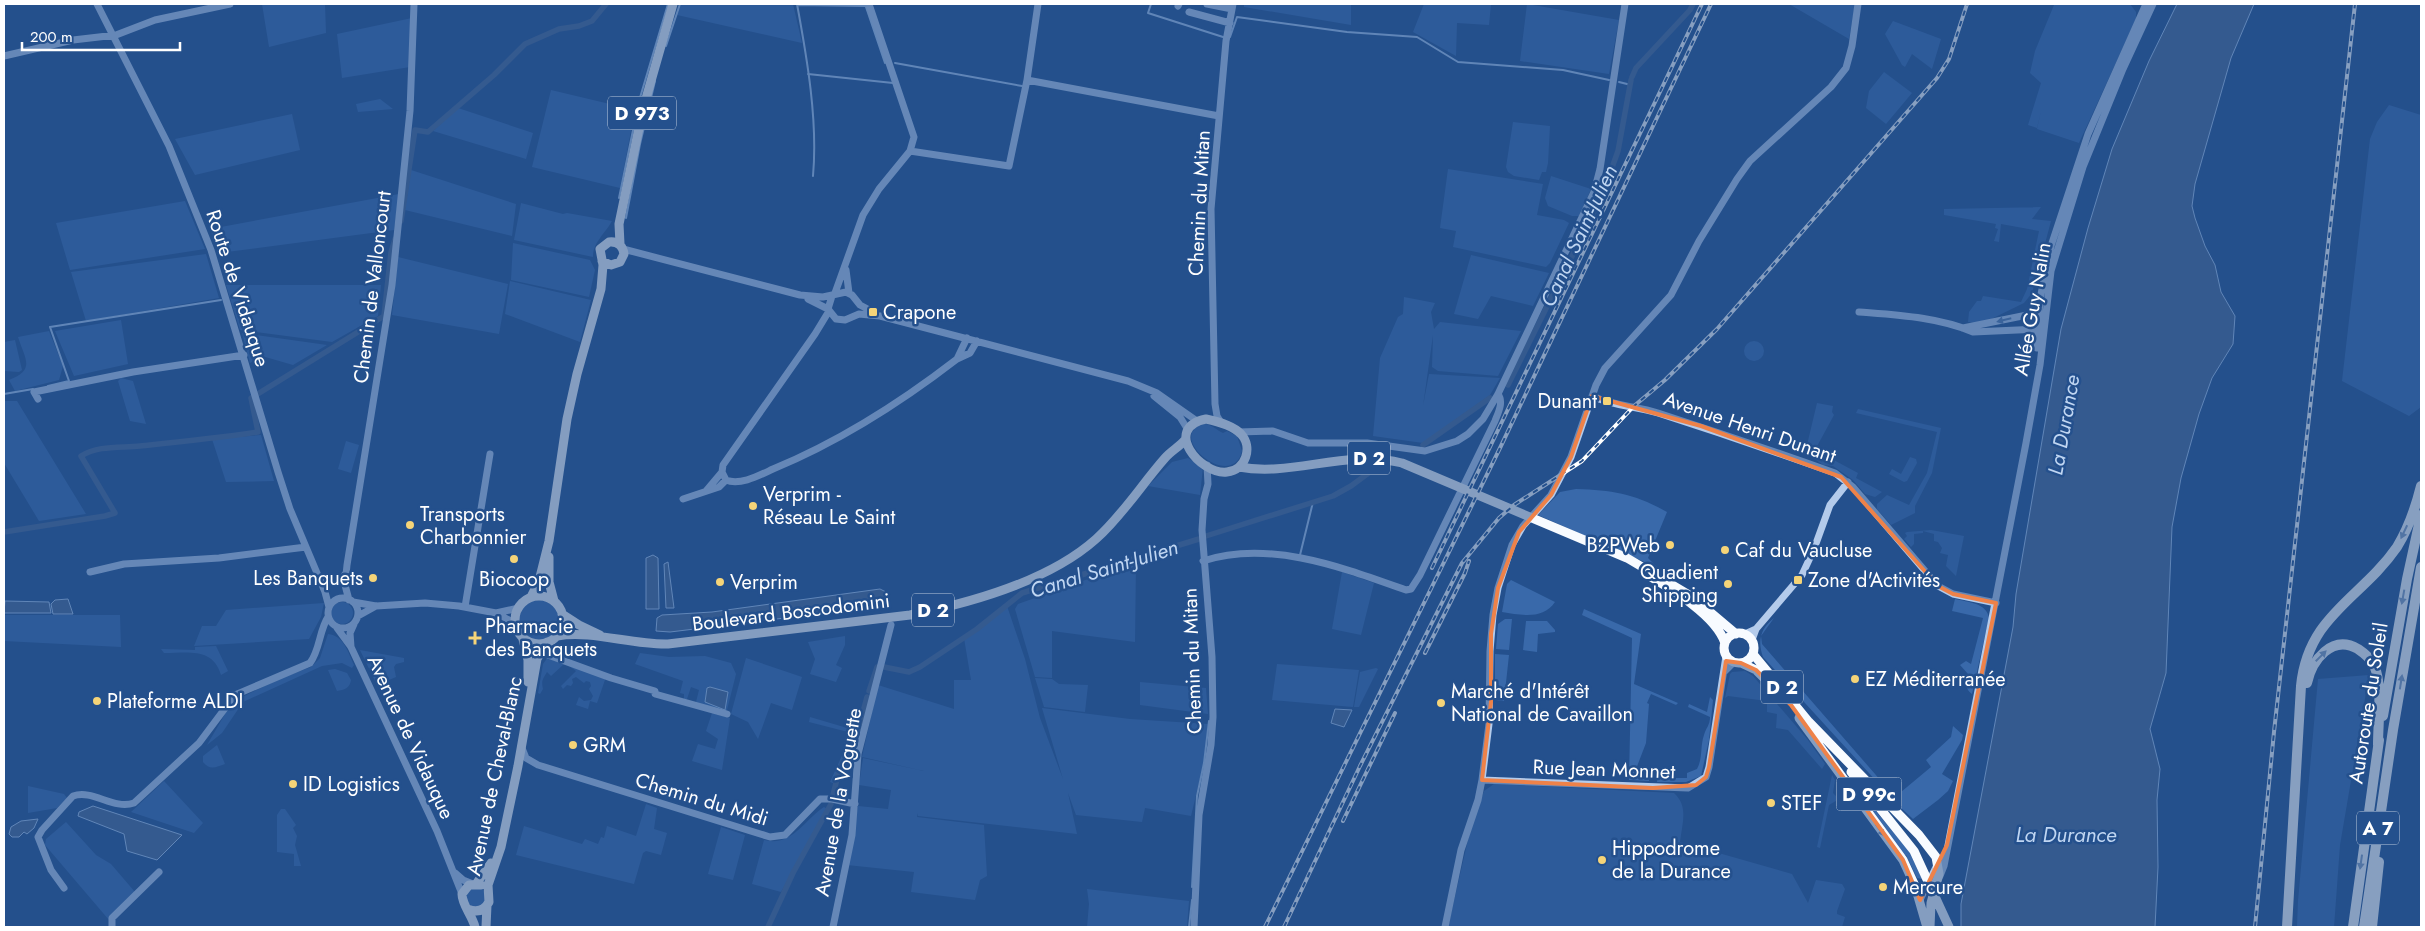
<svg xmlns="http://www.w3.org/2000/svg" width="2425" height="931" font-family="Jost,sans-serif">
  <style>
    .green { fill: #3969aa }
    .water { fill: #486692; stroke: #a8c6ec }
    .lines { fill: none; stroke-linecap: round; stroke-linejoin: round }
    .stream { stroke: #a8c6ec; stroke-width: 2 }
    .canal { stroke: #486692; stroke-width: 5.5 }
    .minor { stroke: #b4cbeb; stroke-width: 7 }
    .major { stroke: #f8fbff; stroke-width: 9 }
    .highway { stroke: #fff; stroke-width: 10 }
    .rail-casing { stroke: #fff; stroke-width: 4 }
    .rail { stroke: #24508d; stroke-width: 2; stroke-dasharray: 5.5; stroke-linecap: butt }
    .oneway { fill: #567bae }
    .oneway2 { fill: #879fc0 }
    .oneway3 { fill: #839dc0 }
    .marked { fill: none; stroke: #ee8249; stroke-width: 4; stroke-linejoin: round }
    .poi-dot { fill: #f5d478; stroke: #24508d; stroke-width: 2 }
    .labels { text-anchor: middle; stroke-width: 5; stroke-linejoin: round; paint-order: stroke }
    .shield { fill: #24508d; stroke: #bdcadd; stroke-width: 1 }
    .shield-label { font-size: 19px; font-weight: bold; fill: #fff }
    .street-label { font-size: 20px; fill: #fff; stroke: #24508d }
    .poi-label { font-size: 20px; fill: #fff; stroke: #24508d; text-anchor: start }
    .water-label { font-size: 21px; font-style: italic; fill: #c0d6f2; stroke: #24508d }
  </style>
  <rect width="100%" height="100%" fill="#24508d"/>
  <path class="green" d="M262 4H325L326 33 269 47Z
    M681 4H793L802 43 677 15Z
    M1244 4H1351V25L1244 7Z
    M1424 4H1491L1489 25 1457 23 1456 56 1413 32Z
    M1527 4 1619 20 1609 74 1520 61Z
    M1789 4H1855L1849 39Z
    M2059 4H2130L2136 12V19L2079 143 2037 129 2041 111 2037 128 2028 125 2041 83 2030 73 2035 51 2054 5Z
    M412 18 410 67 342 78 337 34Z
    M1893 21 1941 39 1932 69 1912 54 1905 67 1902 65 1885 34Z
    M1884 72 1912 93 1886 124 1866 108 1869 91Z
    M551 90 635 110 620 188 532 167Z
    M380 99 393 109 358 112 356 104Z
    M2389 105 2421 115V407L2409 416 2342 381 2370 139 2377 122Z
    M458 108 533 133 526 159 433 131Z
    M292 114 300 150 195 175 175 139Z
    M1513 122 1550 126 1548 163 1546 172H1542L1539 180 1514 176 1508 172 1506 167Z
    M1448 169 1543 184 1537 215 1564 220 1569 223 1550 263 1546 267 1453 247 1456 231 1440 228Z
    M411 170 516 204 512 236 405 210Z
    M1551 176 1591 189 1579 216H1572L1548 206 1545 198Z
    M399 194 394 230 219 253 210 229Z
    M185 201 205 249 70 270 56 223Z
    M521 203 563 214 567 213 612 221C605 234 593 242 593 257L514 240Z
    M2041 207 2032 219 2051 221 2032 293 2024 303 1981 324 1968 322 1969 312 1977 301H1981L1983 296 2021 302 2027 289 2039 231 2001 224 1999 242 1994 241 1998 229 1995 228 1996 224 1944 215V209Z
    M513 243 590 260 595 270 589 297 511 280Z
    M206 254 219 298 86 321 71 272Z
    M1471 255 1549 273 1533 306 1491 296 1478 319 1454 314Z
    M398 257 508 284 499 334 392 315Z
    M510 281 591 300 580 342 505 314Z
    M226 285H381L378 316 332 342 240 330Z
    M1404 297 1435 303 1431 312 1434 329 1440 322 1521 331 1498 376 1438 371 1432 367 1433 335 1423 406 1429 374 1500 378 1490 395 1423 443 1373 436 1380 358 1398 317 1403 314Z
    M121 320 128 364 74 376 55 331Z
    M49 331 63 366 59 380 15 391 9 380C36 370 25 359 18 337Z
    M242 333 327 345 293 365 262 356 250 363Z
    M15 340 22 370 19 372 4 371V342Z
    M1744 351a10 10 0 1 1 20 0a10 10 0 1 1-20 0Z
    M121 378 133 381 146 424 130 421 118 381Z
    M4 401H17L86 514 39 521 4 463Z
    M1817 403 1833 406 1832 412 1834 415 1815 450 1858 473 1856 478 1882 492 1875 497 1865 494 1853 480 1833 466 1823 465 1812 457 1807 445Z
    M1858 409 1941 428 1932 473 1915 506V513L1891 525 1877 509V504L1887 495 1909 505 1927 473 1937 432 1856 413Z
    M1205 424C1213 425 1216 430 1223 433L1227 431 1237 436 1242 451C1232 493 1162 434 1205 424Z
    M261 435 274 481 226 482 212 439Z
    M346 441 359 445 351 473 338 469Z
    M1910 457 1916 459 1917 463 1907 481 1904 482 1889 474 1892 469 1901 474Z
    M1188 458 1203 467 1200 495 1148 486 1172 462Z
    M1576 489C1613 490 1635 494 1667 512L1648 558 1658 568 1538 515 1560 492Z
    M1931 530 1964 536 1956 576 1946 566 1948 555 1940 553 1942 548 1938 542 1934 541V534L1923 531V533L1914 534V544L1911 547 1904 539 1907 536 1905 533 1907 532Z
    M1136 562 1135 642 1052 631V678L1035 677 1015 609 1018 604Z
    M1342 572 1374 583 1361 635 1332 629Z
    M1511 580 1555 602C1543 620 1521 615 1502 612L1507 584Z
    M1955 599C1968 602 1987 603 1989 618L1972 694C1964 688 1966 683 1968 674L1960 665 1966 661 1971 664 1983 618 1952 611Z
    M519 620a20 20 0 1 1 40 0a20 20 0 1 1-40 0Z
    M331 613a11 11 0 1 1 22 0a11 11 0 1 1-22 0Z
    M324 603 321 617 309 639 194 646 202 626H216L226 610Z
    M1007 606 1025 659 1040 718 1063 779 1042 708 1130 719 1208 724 1204 762 1191 816 1145 808 1142 822 1076 815 1068 793 1077 834 918 816V813L917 817 984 825 987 876 980 880 975 900 911 892 914 872 847 865 858 806 888 809 891 790 859 785 863 758 924 771 862 757 878 685 954 709V680H971L964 638Z
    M1584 609 1641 634 1634 684 1678 703 1676 705 1651 694 1647 703 1649 704 1646 743 1636 769 1649 770V781L1629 780 1632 638 1582 615Z
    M4 615H120L121 647 4 641Z
    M1774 618 1761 636 1762 644 1895 797 1931 767 1926 760 1951 737 1953 726 1963 735 1962 740 1942 774 1953 781 1948 791 1938 800 1913 819 1900 807 1763 657C1757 640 1761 628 1774 618Z
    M1505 619H1512L1509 650 1496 649 1498 624Z
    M1526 621H1547L1555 630V632L1538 634 1537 652 1523 650Z
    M328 634C344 636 348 652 354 665L352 668 342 663 322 666 243 702 222 733 207 745 232 702 279 679 311 667 320 658Z
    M845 636V645L836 665 842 668 836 682 810 674 815 659 808 642Z
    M216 646 228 671 221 675C213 647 188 653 164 653L161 649 195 650V647Z
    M360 650 404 658V662L396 664 394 667 396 677 389 680 383 670 375 672 377 680 375 681Z
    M640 653 669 657 705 656 731 663 736 674 727 710 724 712 696 702 699 690 691 687 687 699H684V694L680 693 683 681 635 664Z
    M1495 654 1509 655 1504 701 1495 700Z
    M548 657 564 664 551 676 547 672C543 679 541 680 543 689L540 694 538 693 543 664Z
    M746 658 802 677 792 710 771 703 758 739 748 722 731 714Z
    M1277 664 1359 670 1353 707 1272 700Z
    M568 665 606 677 597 703 590 701 588 709 576 705 579 697 584 701 591 700 593 696 589 689 591 686 590 682 586 681 584 683 576 677 572 679 573 683 571 686 567 685 563 689 561 686 576 671Z
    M1376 668 1378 669 1359 707H1354L1360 672Z
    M335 669 347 673 351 680C350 688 344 690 337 691L328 670Z
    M1745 671 1753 676 1808 740 1825 764 1822 769 1788 730 1776 728 1777 714 1767 712V701L1728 696 1725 698 1730 674 1732 672Z
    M2369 675 2340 845 2334 927H2297L2298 901 2318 679Z
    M1035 678 1052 679 1059 684 1088 685 1085 712 1044 707Z
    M1140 682 1206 688 1208 714 1140 705Z
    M1710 697 1713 700 1709 740 1701 776 1686 782H1657L1658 771V778H1687V773L1697 769C1703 758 1700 746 1704 735 1706 728 1710 725 1710 717L1688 707 1689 704 1707 712Z
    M712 713 730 718 722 770 692 761 698 744 715 749 718 739 706 731Z
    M810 717 854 730 833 783 830 782 845 749 843 748 848 732 809 722Z
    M217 745 225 764C216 767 210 771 203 762V756Z
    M1825 750 1909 851 1922 879 1917 878 1906 855H1904Z
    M1832 775 1835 780 1833 793 1839 799 1829 805 1820 848 1817 847Z
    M164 781 203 823 194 833 131 812Z
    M1494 784 1674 793C1689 807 1682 823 1680 842L1792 874 1808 903 1816 880 1842 884 1845 889 1837 911V914L1845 917 1842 927H1448L1470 831 1484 791Z
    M28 786 64 794 67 798 57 808 28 813Z
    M646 804 657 808 654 829 667 833 661 855 646 851 643 853 634 884 516 855 524 826 582 844 585 839 598 844 601 837 604 838 607 826 636 836Z
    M824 807 827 809 781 892 752 884 764 840C792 847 804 820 824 807Z
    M281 809H285L296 825 293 828 297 836 295 845 301 866H294V854L277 852V815Z
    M66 822 96 855 111 864 135 892 109 920 45 845 46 839Z
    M721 827 745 835 733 880 708 874Z
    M466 897a10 10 0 1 1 20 0a10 10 0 1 1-20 0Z
    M1087 889 1189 901 1187 927H1087L1089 904Z"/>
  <path class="water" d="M2177 4H2254L2231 58 2195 184 2192 206 2195 218 2205 246 2215 265 2221 292 2235 316 2233 344 2212 378 2199 414 2181 478 2172 527 2166 673 2150 729 2160 769 2157 800 2158 867 2155 927H1961V904L2013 627 2016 594 2061 329 2088 228 2112 149 2149 61Z
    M653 555 658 558 659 609H646V558Z
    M668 562 674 608H666L664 564Z
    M880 589 888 593 887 604 883 606 670 632 656 631 657 618 662 615 712 612Z
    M68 599 73 614H53L51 604 55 600Z
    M5 601 49 602 51 613H4Z
    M710 687 728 692 725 710 705 702 707 688Z
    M1335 709 1352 710 1344 727 1331 723Z
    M93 806 182 835 157 860 127 851 124 834 78 816 79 812Z
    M38 819 34 828 27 834 24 832 19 837H12L9 834 11 827 21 821Z"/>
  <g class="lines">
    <path class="stream" d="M797 4C807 58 818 121 813 176
      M865 4 885 63
      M1151 4 1148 13 1223 37
      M797 5 866 6
      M1230 37 1237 17 1347 32 1417 37 1458 62 1563 70 1609 80
      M666 46 680 4
      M895 63 1022 86
      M808 74 893 83
      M1619 82 1631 85
      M619 198 639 101 668 4
      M626 218 640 144 655 81
      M48 386 69 381 50 327 221 300
      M4 394 33 389
      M1300 555 1313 502
      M1192 887 1197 796 1204 763 1209 721
      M1189 927 1192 900"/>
    <path class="canal" d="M1632 77 1636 68 1690 10 1693 4
      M401 221 415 130 428 132 494 75 525 44 559 29 579 26 592 21 606 4
      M1508 385 1601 198 1618 151 1631 80
      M1423 445 1490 398
      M4 532 105 516 115 513 81 456C98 445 121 448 140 446 179 442 219 438 258 432L251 398 384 316 391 252 395 239
      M1206 536 1333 496 1351 486 1378 466
      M884 667 909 672 920 667 977 629 1022 593 1199 539
      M869 691 877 667
      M860 723 867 697
      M833 795 839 771 859 727
      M768 927 793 873 831 804"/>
    <path class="minor" d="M97 4 169 146 211 250 278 472 290 509 325 592 329 607
      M1207 4 1232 9
      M1178 6 1179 4
      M1189 12 1230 23
      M4 56 73 40 116 35 155 20 230 4
      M1027 80 1219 116
      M910 151 1009 166 1027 80 1038 4
      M623 249 800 295 823 297 846 292 852 295 860 305 875 313
      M846 270 849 293
      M835 293 863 215 879 189 910 151 914 137 869 4
      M832 296 828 309 836 319 845 320 859 314 880 316 1128 381 1157 393 1197 421
      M808 299 828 309
      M829 311 815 334 723 465 722 472 726 480C740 486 760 475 773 469 841 441 900 403 957 359
      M1859 312C1896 315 1938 317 1973 332L2040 329
      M1963 328 2032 314 2041 320
      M967 338 957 359 970 353 977 341
      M2037 348 2040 299 2051 246 2088 134 2146 4
      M1154 396 1180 417 1188 430
      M1592 396C1612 406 1637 406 1658 413 1717 432 1776 452 1835 473L1853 487 1938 586 1953 594 1996 603
      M38 399 34 392 133 372 244 355
      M1222 424 1217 416 1215 404 1211 209 1226 41 1233 4
      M1239 432 1273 431 1308 443H1367L1425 451 1457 441 1468 434 1483 419 1498 394 1594 192 1600 169 1625 4
      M706 491 722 472
      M683 499 719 487 726 480
      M1203 561C1269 539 1344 568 1406 590L1411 589 1420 575 1495 421C1498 413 1504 402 1498 394
      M90 572 124 564 219 558 306 547
      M318 576C328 586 339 584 346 573
      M328 613a15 15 0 1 1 30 0a15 15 0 1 1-30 0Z
      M349 600 345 585 347 565 392 285 410 111 414 4
      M353 602 376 606 425 603 459 606 496 613 516 624
      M465 607 490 454
      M496 613 519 608
      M358 616 376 606
      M337 628 351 647 437 831 462 894
      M1745 634 1756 629
      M1752 640 1756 629 1802 575 1814 549 1830 505 1848 482
      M351 647 350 633 354 624
      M541 651 548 655 611 678 655 691V694L727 714
      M1724 672 1734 662
      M522 748 526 758 538 765 770 837 785 835 820 799H832L855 804
      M1482 780 1688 788 1706 777 1709 767 1726 656
      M455 873 463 880 473 884
      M1940 876 1944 866 2026 443 2040 365 2051 271 2083 167 2123 69 2153 4
      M64 888 51 870 38 837 42 830 73 796C93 789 113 810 134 803L199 743 235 695 310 663C320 650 319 631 328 617
      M1920 900 1938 863
      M112 927V918L159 872
      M833 927 852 835 858 754 891 625
      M1194 927 1199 815 1211 745 1213 717 1212 657 1202 530 1204 499 1208 484 1207 465
      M1445 927 1461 850 1478 800 1482 780 1489 724 1490 651 1493 615 1498 588 1512 545 1523 526 1551 495 1571 457 1596 385 1605 368 1671 295 1699 241 1737 179 1750 161 1831 87 1846 68 1852 46 1858 4"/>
    <path class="major" d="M620 244 619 224 643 109 673 4
      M1206 419C1216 421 1233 426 1241 434 1253 447 1246 470 1227 472 1200 475 1162 428 1206 419Z
      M1239 467C1293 477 1345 449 1402 463L1627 558 1691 596 1736 634
      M549 557V582L554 601
      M1644 573C1669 588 1715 614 1725 643
      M515 620a24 24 0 1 1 48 0a24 24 0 1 1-48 0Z
      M531 597 539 581 549 541 567 419 577 374 601 289 603 265 600 249 609 242C618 241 623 246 624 254L620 262 611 265 602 261
      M562 614 579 625 600 635
      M1724 648a15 15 0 1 1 30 0a15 15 0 1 1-30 0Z
      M522 635 528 660V682
      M557 636C593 630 631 645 668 644L910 615C970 603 1049 581 1096 539 1122 516 1142 484 1165 458 1171 451 1179 447 1185 440
      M1753 654 1809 722 1919 835 1936 857 1939 874 1931 903 1930 927
      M1741 663 1756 670 1784 698
      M1799 718 1903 860 1915 886 1926 924
      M1851 772 1914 851 1949 927
      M476 884 491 863
      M468 909C477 913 484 911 489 902L488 885 501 847 518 766 537 659 547 642
      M475 927C472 915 462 905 462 894L469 885H481
      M486 927 487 905"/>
    <path class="highway" d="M2307 683C2312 660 2332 634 2358 649 2364 653 2370 658 2374 665 2383 686 2378 721 2378 745
      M2383 716 2407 579 2421 515
      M2287 927 2301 686C2308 615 2361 599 2397 547 2408 529 2416 506 2421 486
      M2353 927 2379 740
      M2364 927 2393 730 2421 567
      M2372 927 2379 862"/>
    <defs>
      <path id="rail" d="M1432 568 1702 4
        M1425 653 1465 573 1469 561
        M1343 821 1395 713
        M1265 927 1500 448 1711 4
        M1284 927 1360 766 1462 563 1499 518 1514 505 1582 461 1634 406 1665 380 1717 329 1937 78 1949 59 1967 4
        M2255 927 2274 732 2355 4"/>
    </defs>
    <use href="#rail" class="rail-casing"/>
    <use href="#rail" class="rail"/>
  </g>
  <defs><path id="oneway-solid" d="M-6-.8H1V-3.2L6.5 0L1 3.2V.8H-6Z" transform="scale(1.25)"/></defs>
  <use class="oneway" href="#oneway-solid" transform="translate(2004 320) rotate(166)"/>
  <g class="oneway2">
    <use href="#oneway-solid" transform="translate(2404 532) rotate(115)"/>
    <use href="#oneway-solid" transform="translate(2403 597) rotate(100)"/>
    <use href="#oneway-solid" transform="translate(2321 656) rotate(-45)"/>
    <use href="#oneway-solid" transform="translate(2401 682) rotate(-81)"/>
    <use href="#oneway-solid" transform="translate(2361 862) rotate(98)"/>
  </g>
  <use class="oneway3" href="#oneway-solid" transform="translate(1880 830) rotate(54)"/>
  <path d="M0 0H2425V931H0ZM1592 396 1701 426 1841 477 1938 586 1953 594 1996 603 1947 845 1920 900 1903 860 1791 705 1756 670 1741 663 1726 661 1709 767 1706 777 1696 785 1653 788 1482 780 1491 702V634L1498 588 1519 532 1551 495 1571 457Z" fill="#24508d" fill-opacity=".55" fill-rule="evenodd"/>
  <path class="marked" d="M1592 396 1701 426 1841 477 1938 586 1953 594 1996 603 1947 845 1920 900 1903 860 1791 705 1756 670 1741 663 1726 661 1709 767 1706 777 1696 785 1653 788 1482 780 1491 702V634L1498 588 1519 532 1551 495 1571 457Z"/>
  <g class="poi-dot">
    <rect x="868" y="307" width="10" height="10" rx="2.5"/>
    <rect x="1602" y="396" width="10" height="10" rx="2.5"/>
    <circle cx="753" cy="506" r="5"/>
    <circle cx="410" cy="525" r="5"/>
    <circle cx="1670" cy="545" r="5"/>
    <circle cx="1725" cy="550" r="5"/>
    <circle cx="514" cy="559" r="5"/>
    <circle cx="373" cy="578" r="5"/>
    <rect x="1793" y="575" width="10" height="10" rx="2.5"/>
    <circle cx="720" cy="582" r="5"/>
    <circle cx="1728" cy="584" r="5"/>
    <path d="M472.5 630.5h5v5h5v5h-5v5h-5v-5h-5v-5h5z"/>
    <circle cx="1855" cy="679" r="5"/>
    <circle cx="97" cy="701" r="5"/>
    <circle cx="1441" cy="703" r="5"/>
    <circle cx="573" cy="745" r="5"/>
    <circle cx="293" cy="784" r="5"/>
    <circle cx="1771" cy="803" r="5"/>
    <circle cx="1602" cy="860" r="5"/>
    <circle cx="1883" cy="887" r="5"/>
  </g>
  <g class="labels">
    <g class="shield">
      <rect x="608" y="96.5" width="68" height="33" rx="4"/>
      <rect x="1348" y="441.5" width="42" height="33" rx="4"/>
      <rect x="912" y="593.5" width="42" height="33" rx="4"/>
      <rect x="1761" y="670.5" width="42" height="33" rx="4"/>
      <rect x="1836.5" y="777.5" width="65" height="33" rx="4"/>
      <rect x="2357" y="811.5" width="42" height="33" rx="4"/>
    </g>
    <g class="shield-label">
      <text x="642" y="120">D 973</text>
      <text x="1369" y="465">D 2</text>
      <text x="933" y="617">D 2</text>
      <text x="1782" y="694">D 2</text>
      <text x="1869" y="801">D 99c</text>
      <text x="2378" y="835">A 7</text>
    </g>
    <g class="street-label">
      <text transform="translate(1199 203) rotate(-87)" y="7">Chemin du Mitan</text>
      <text transform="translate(372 287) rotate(-83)" y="7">Chemin de Valloncourt</text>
      <text transform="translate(238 288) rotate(72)" y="7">Route de Vidauque</text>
      <text transform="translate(2032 309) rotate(-80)" y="7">Allée Guy Nalin</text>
      <text transform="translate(1750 427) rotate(19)" y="7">Avenue Henri Dunant</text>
      <text transform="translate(791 612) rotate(-7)" y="7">Boulevard Boscodomini</text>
      <text transform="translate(1192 661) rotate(-92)" y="7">Chemin du Mitan</text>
      <text transform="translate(2368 703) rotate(-81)" y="7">Autoroute du Soleil</text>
      <text transform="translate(411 737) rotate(65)" y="7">Avenue de Vidauque</text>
      <text transform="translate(1604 769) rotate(2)" y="7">Rue Jean Monnet</text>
      <text transform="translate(494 776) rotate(-78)" y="7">Avenue de Cheval-Blanc</text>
      <text transform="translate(702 799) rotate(17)" y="7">Chemin du Midi</text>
      <text transform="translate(838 802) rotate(-80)" y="7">Avenue de la Voguette</text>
    </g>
    <g class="poi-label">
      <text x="883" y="319">Crapone</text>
      <text x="1597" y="408" text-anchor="end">Dunant</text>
      <text x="763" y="501">Verprim -<tspan x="763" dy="23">Réseau Le Saint</tspan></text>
      <text x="420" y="521">Transports<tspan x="420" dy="23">Charbonnier</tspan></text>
      <text x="1660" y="552" text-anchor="end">B2PWeb</text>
      <text x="1735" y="557">Caf du Vaucluse</text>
      <text x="1718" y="579" text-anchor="end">Quadient<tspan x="1718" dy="23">Shipping</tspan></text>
      <text x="363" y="585" text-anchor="end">Les Banquets</text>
      <text x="514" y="586" text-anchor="middle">Biocoop</text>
      <text x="1808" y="587">Zone d'Activités</text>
      <text x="730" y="589">Verprim</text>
      <text x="485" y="633">Pharmacie<tspan x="485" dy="23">des Banquets</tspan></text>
      <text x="1865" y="686">EZ Méditerranée</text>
      <text x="1451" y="698">Marché d'Intérêt<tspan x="1451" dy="23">National de Cavaillon</tspan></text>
      <text x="107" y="708">Plateforme ALDI</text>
      <text x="583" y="752">GRM</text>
      <text x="303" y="791">ID Logistics</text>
      <text x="1781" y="810">STEF</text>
      <text x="1612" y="855">Hippodrome<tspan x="1612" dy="23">de la Durance</tspan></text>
      <text x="1893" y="894">Mercure</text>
    </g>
    <g class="water-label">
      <text transform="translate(1579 236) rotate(-65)" y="7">Canal Saint-Julien</text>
      <text transform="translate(2064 425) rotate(-80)" y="7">La Durance</text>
      <text transform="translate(1104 569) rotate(-17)" y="7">Canal Saint-Julien</text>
      <text x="2066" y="842">La Durance</text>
    </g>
  </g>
  <rect width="2425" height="931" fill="none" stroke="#ffffff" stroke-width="10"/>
  <path d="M22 42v8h158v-8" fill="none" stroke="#ffffff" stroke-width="2.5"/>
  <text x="30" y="42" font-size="15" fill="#ffffff" stroke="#24508d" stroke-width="4" paint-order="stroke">200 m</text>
</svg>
